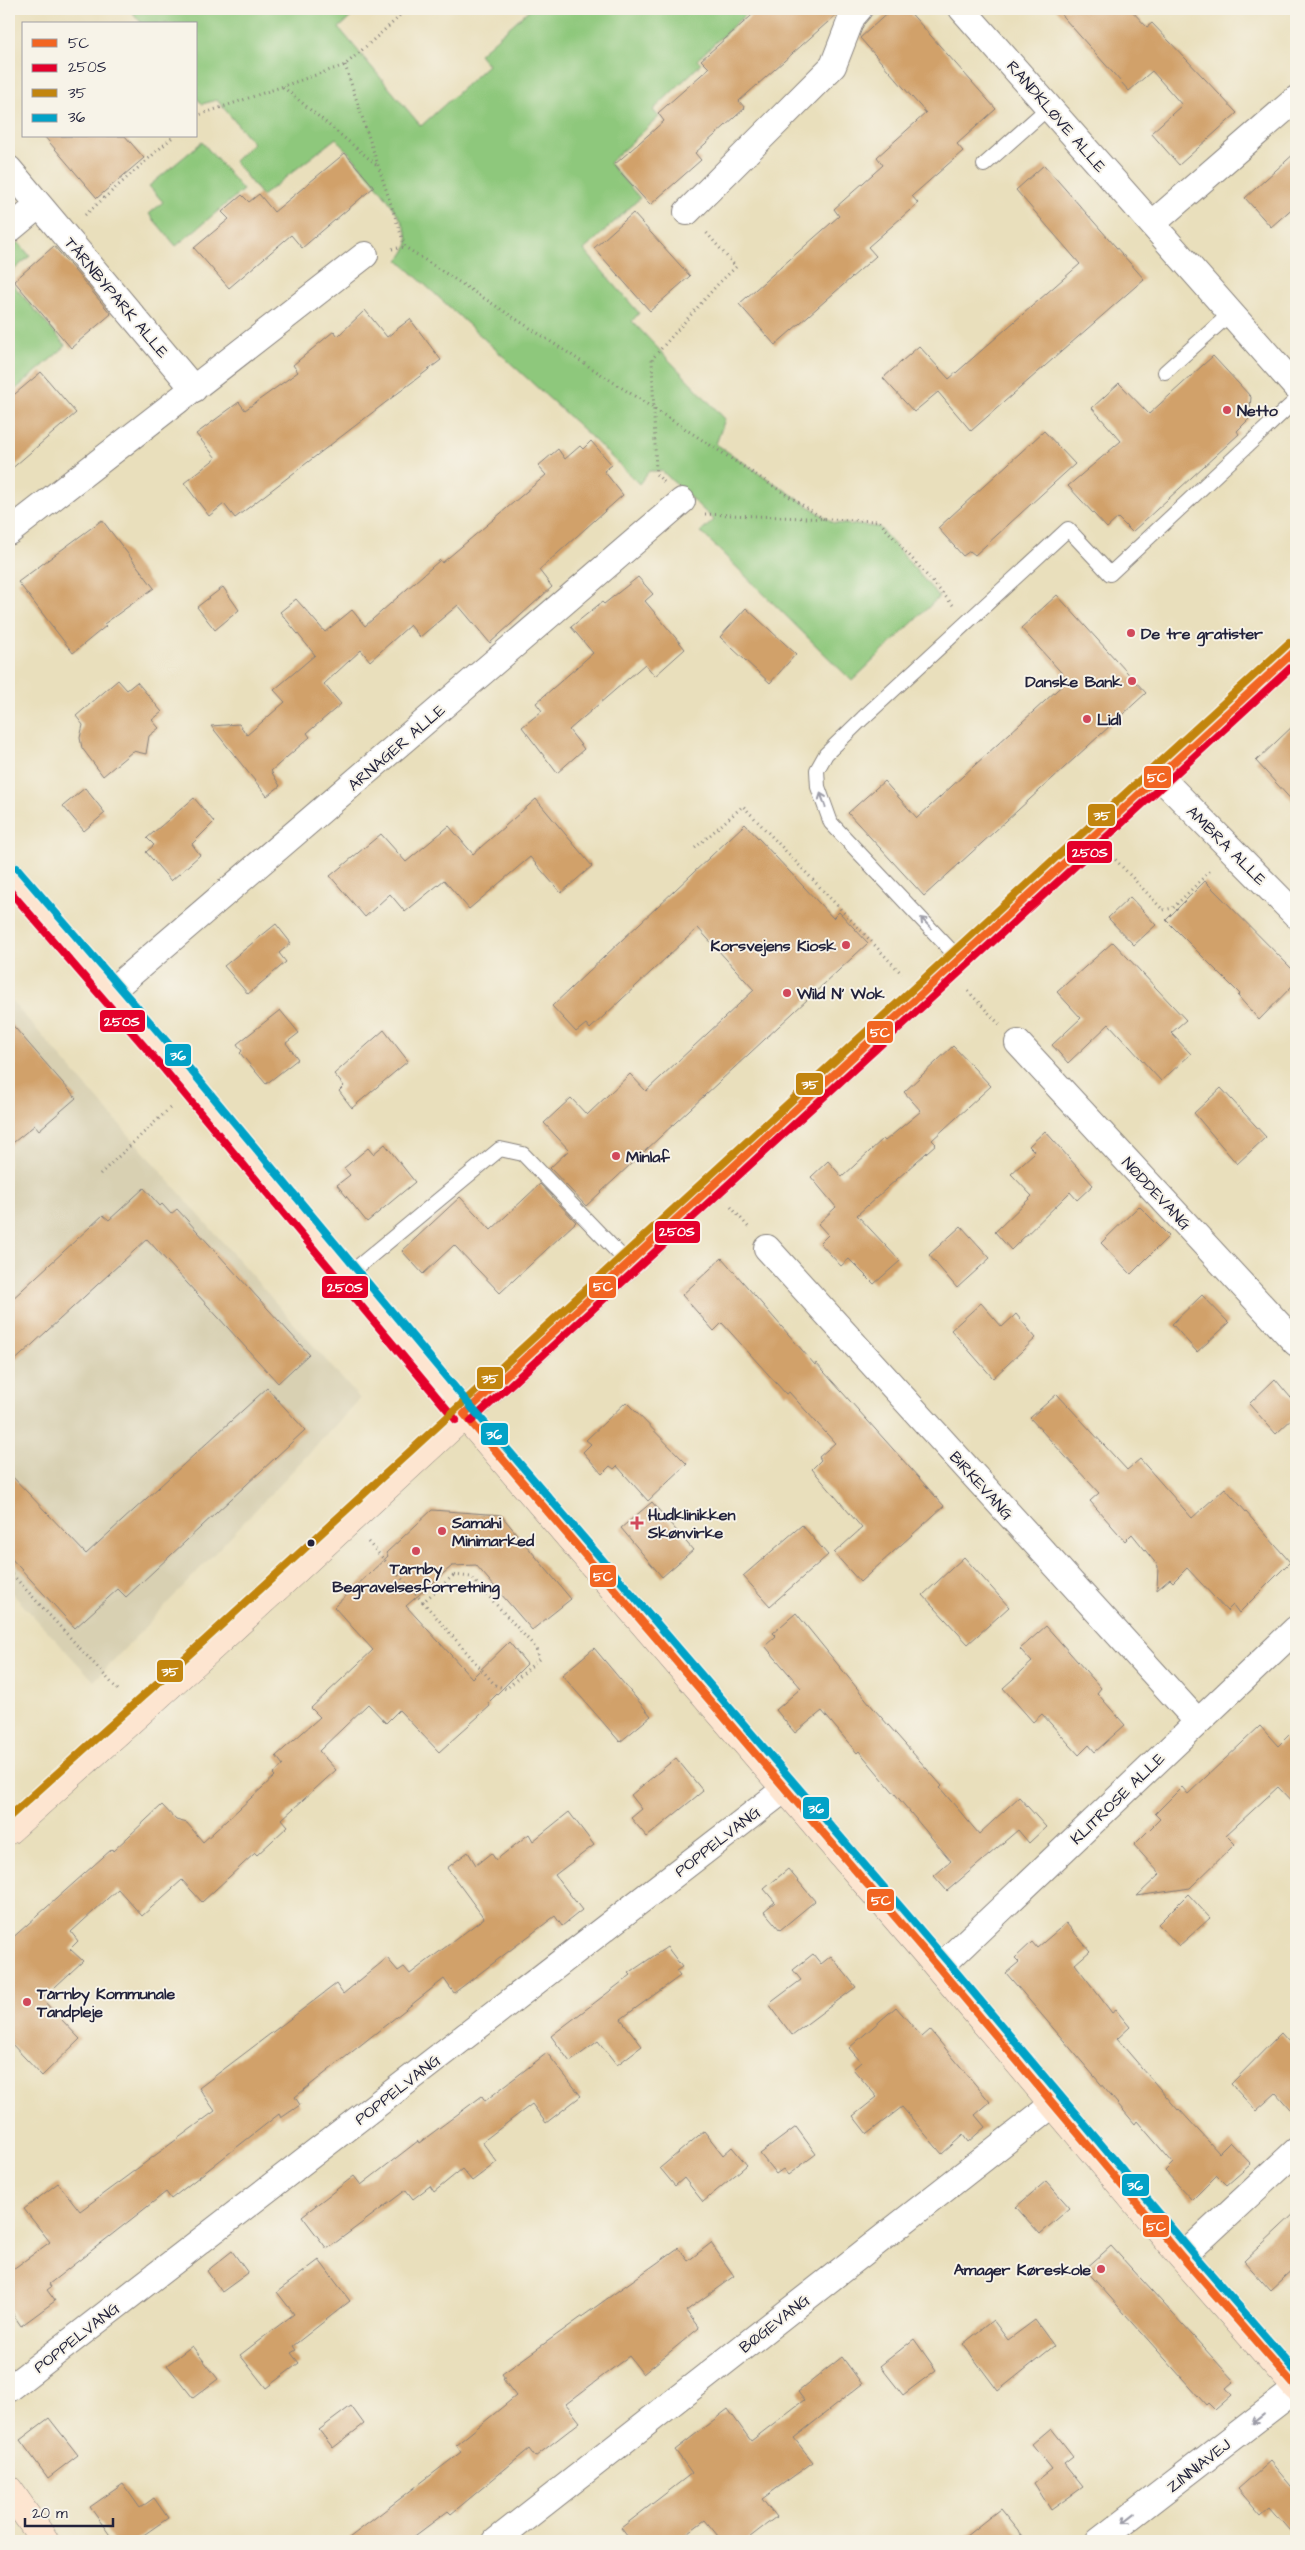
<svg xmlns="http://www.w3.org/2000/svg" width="1305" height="2550" font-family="'Architects Daughter',sans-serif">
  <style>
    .built { fill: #d8d0b2 }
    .green { fill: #8ec87c; stroke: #58755c }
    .building { fill: #d1a16b }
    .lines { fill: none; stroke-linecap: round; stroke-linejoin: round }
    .lane-casing { stroke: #86807c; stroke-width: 16 }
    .street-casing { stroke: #86807c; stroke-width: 28 }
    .secondary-casing { stroke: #86807c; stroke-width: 29 }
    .path { stroke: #86807c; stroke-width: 3; stroke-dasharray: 1 4; stroke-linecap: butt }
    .lane { stroke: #fff; stroke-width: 14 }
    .street { stroke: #fff; stroke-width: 26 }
    .secondary { stroke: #fde5d0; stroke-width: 28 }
    .bus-1-casing { stroke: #f7f3e8; stroke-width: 11 }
    .bus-2-casing { stroke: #f7f3e8; stroke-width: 11 }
    .bus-3-casing { stroke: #f7f3e8; stroke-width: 11 }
    .bus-4-casing { stroke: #f7f3e8; stroke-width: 11 }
    .bus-1 { stroke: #f26522; stroke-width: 8 }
    .bus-2 { stroke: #e4002b; stroke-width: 8 }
    .bus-3 { stroke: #c2850f; stroke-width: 8 }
    .bus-4 { stroke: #02a2c7; stroke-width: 8 }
    .oneway { stroke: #9c9ca7 }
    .poi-dot { fill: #d1495b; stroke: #f7f3e8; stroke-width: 2 }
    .bus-dot { fill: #22223b; stroke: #f7f3e8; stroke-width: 2 }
    .labels { text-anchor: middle; stroke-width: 4; stroke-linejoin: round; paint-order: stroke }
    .street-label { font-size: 16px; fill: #22223b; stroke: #f7f3e8 }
    .poi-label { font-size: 16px; font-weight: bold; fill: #22223b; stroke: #f7f3e8; text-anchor: start }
    .line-badge { stroke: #f7f3e8; stroke-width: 2 }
    .badge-label { font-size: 14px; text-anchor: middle; font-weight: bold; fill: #fff }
  </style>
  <rect width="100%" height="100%" fill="#f7f3e8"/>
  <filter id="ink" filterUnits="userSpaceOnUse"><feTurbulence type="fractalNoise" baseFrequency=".02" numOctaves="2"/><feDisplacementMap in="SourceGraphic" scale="10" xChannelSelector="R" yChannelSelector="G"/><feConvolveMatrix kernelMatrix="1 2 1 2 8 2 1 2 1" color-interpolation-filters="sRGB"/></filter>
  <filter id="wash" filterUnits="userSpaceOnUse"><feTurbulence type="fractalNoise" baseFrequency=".0096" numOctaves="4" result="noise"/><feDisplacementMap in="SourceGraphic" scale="20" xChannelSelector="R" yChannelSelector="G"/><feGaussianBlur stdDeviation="1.12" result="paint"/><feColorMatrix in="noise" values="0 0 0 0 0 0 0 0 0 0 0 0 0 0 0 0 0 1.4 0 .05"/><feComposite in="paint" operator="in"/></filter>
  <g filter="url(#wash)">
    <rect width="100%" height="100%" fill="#e9dfbc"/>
    <path class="built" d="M9 998 360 1399 94 1681 9 1590Z"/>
    <path class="green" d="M130 9H360L339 28 421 126 488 65 479 54 530 9H751L697 60 701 64 653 110 659 117 609 163 640 198 584 250 639 313 632 321 725 419 716 444 834 523 879 527 939 597 852 681 701 532 714 520 662 471H649L639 484 588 434 398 260C403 255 408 248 408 240 405 211 355 161 336 138L262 196 234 161 253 143 217 100 202 104 196 97V24H142Z
      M202 142 243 190 176 246 149 214 163 202 149 186Z
      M18 242 30 256 9 274V250Z
      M9 280 66 346 9 395Z"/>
    <g id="blocks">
      <path class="building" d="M759 9H840L837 14 739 101 745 108 695 153 701 160 650 205 614 165 664 121 658 113 709 68 701 60Z
        M892 9H907L996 109 957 144 963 151 912 196 918 203 868 247 876 256 775 345 739 304 839 216 834 209 883 165 877 157 926 113 860 38Z
        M1056 9H1130L1147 27 1152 23 1237 113 1179 165 1151 133 1182 105 1152 71 1129 91Z
        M44 136H125L144 158 97 198Z
        M1296 152V205L1271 227 1245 198Z
        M345 153 374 187 302 248 291 235 229 288 194 248 229 219 222 212 242 195 249 202 259 194 274 212Z
        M1044 165 1144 279 971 431 938 392 914 412 883 378 919 346 949 379 1080 264 1016 190Z
        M633 213 690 276 650 311 594 248Z
        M54 246 111 314 71 348 14 281Z
        M365 310 387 337 410 319 441 360 235 518 224 504 209 516 184 483 216 458 196 434 239 402 245 410 298 372 293 365 334 331 338 336Z
        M1213 356 1251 397 1249 419 1237 431 1239 434 1132 532 1118 518 1107 528 1068 486 1121 441 1092 408 1119 383 1149 414Z
        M41 372 76 413 9 471V399Z
        M1044 431 1075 464 975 555 970 551 963 556 938 528Z
        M591 441 612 465 604 471 623 495 539 570 552 587 490 643 458 605 420 637 410 625 370 661 361 650 324 684 341 704 307 733 310 737 271 771 280 786 267 796 211 726 239 724 247 735 285 702 274 690 315 655 280 612 296 599 325 632 352 610 365 626 440 560 442 563 546 475 538 466 558 449 565 459 580 446 583 449Z
        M102 520 154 588 104 624 106 626 73 653 18 582Z
        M638 577 653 594 645 601 685 649 655 676 645 664 569 730 584 749 557 773 522 727 542 711 536 703 593 653 571 627 602 602 604 604Z
        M223 587 239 610 215 630 197 607Z
        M1057 595 1146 693 924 896 848 813 884 781 917 818 1068 680 1021 628Z
        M746 608 796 654 770 683 720 637Z
        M118 680 127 690 137 682 162 712 152 720 159 728 149 736 146 754 133 751 103 776 82 748 80 738 83 725 76 716Z
        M1296 723V805L1256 761Z
        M85 788 105 813 84 831 63 806Z
        M194 798 214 822 192 844 200 855 171 881 146 852 154 845 147 838Z
        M536 799 592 866 561 893 530 857 469 909 444 880 405 912 390 894 365 917 330 876 381 834 406 862 449 826 473 854Z
        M745 824 833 918 839 912 868 943 586 1206 550 1168 569 1150 544 1123 571 1098 587 1115 630 1074 646 1091 754 990 698 928 590 1029 586 1024 576 1032 552 1006Z
        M1205 881 1296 973V982L1259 1020 1238 996 1240 994 1166 920Z
        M1130 897 1156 925 1134 945 1108 918Z
        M276 924 291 943 279 953 286 962 248 994 224 966Z
        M1113 942 1186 1020 1171 1033 1191 1054 1161 1081 1109 1024 1068 1063 1052 1045 1081 1018 1057 992Z
        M280 1010 299 1033 286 1043 298 1059 266 1084 240 1053 242 1051 237 1044Z
        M9 1021 76 1098 39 1130 35 1125 9 1146Z
        M384 1030 408 1061 352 1108 339 1091 344 1086 334 1074Z
        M953 1046 991 1086 932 1140 936 1144 857 1215 900 1261 874 1284 849 1259 841 1266 820 1243 828 1235 818 1224 836 1207 811 1177 828 1161 842 1177 883 1139 885 1141 921 1111 904 1092Z
        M1221 1088 1266 1137 1237 1164 1194 1113Z
        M1045 1131 1093 1185 1077 1200 1070 1192 1011 1250 995 1232 1032 1196 1011 1174 1035 1152 1029 1146Z
        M385 1144 415 1182 367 1222 337 1185 350 1175 344 1168 368 1148 373 1154Z
        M540 1184 576 1222 500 1293 454 1245 423 1274 402 1251 460 1197 491 1230Z
        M144 1188 160 1206 162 1204 171 1214 177 1209 309 1354 278 1383 147 1239 9 1366V1302L103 1215 109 1220Z
        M1139 1206 1169 1236 1131 1274 1101 1243Z
        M961 1226 990 1258 957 1288 929 1255Z
        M722 1258 815 1365 816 1363 944 1506 860 1582 834 1553 862 1528 812 1469 821 1460 819 1457 835 1443 789 1392 786 1394 722 1323 714 1331 682 1295Z
        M1202 1295 1229 1323 1197 1352 1172 1324Z
        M981 1303 1002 1327 1016 1314 1036 1338 993 1378 951 1330Z
        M1275 1379 1296 1404V1415L1276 1434 1249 1404Z
        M267 1388 305 1430 126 1597 118 1589 75 1628 9 1556V1473L86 1554Z
        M1057 1394 1127 1470 1140 1459 1192 1518 1225 1488 1290 1562 1239 1613 1233 1605 1227 1611 1187 1568 1173 1582 1170 1579 1157 1590 1158 1566 1132 1534 1125 1541 1090 1501 1099 1493 1030 1418Z
        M626 1402 687 1464 648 1501 617 1466 614 1469 610 1466 602 1474 583 1452 591 1444 586 1440Z
        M652 1502 693 1550 662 1577 621 1528Z
        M432 1510 501 1515 571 1599 532 1630 476 1565 452 1566 406 1606 472 1678 509 1642 527 1664 488 1703 490 1706 439 1752 399 1710 386 1723 368 1704 319 1751 336 1770 282 1819 288 1826 257 1855 255 1853 202 1902 182 1880 142 1916 118 1889 71 1932 78 1941 70 1949 83 1961 42 1999 80 2039 42 2076 9 2041V1941L112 1849 113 1851 162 1805 176 1820 187 1823 203 1842 275 1776 273 1774 283 1765 276 1756 320 1717 311 1708 373 1650 334 1607 388 1556 386 1553Z
        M802 1525 828 1555 770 1606 743 1576Z
        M964 1557 1009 1607 968 1644 923 1595Z
        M796 1613 874 1709 942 1786 940 1788 979 1834 1019 1797 1046 1827 1029 1843 1018 1830 947 1891 934 1876 951 1861 859 1751 857 1753 822 1711 795 1733 776 1710 801 1688 765 1646 776 1636 773 1633Z
        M1046 1626 1101 1688 1097 1693 1125 1725 1095 1752 1089 1745 1079 1755 1042 1714 1033 1722 1003 1688 1032 1662 1020 1649Z
        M594 1648 651 1716 620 1742 562 1675Z
        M1260 1726 1278 1746 1296 1728V1806L1278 1787 1226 1835 1235 1844 1190 1888 1137 1896 1160 1874 1134 1845 1160 1819 1155 1814 1182 1787 1188 1794Z
        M676 1758 703 1791 647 1837 631 1818 642 1809 631 1795Z
        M569 1812 594 1845 555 1875 582 1910 562 1926 555 1916 454 1993 444 1979 295 2097 300 2105 281 2118 279 2114 171 2199 166 2192 49 2284 51 2287 47 2290 55 2301 21 2326 9 2308V2272L50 2242 24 2209 58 2183 80 2211 215 2111 199 2088 336 1984 343 1994 387 1958 398 1971 404 1967 410 1974 484 1918 447 1868 468 1852 476 1865 491 1853 496 1860 529 1834 533 1841Z
        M788 1869 815 1901 780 1930 764 1911 775 1902 764 1889Z
        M1188 1894 1210 1918 1179 1946 1158 1924Z
        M1066 1923 1090 1951 1075 1964 1112 2013 1116 2010 1130 2027 1117 2039 1178 2110 1179 2109 1219 2153 1230 2142 1251 2164 1227 2185 1217 2175 1192 2200 1165 2171 1173 2163 1137 2121 1135 2124 1006 1973 1019 1962 1015 1958 1032 1942 1037 1948Z
        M667 1947 682 1967 676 1971 680 1976 621 2019 642 2046 617 2065 598 2041 570 2062 551 2036 631 1975 629 1973Z
        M813 1954 821 1964 831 1956 856 1987 792 2035 769 2004 801 1980 793 1970Z
        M896 2007 922 2037 930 2030 990 2102 975 2115 985 2127 968 2142 963 2135 942 2154 902 2107 867 2134 853 2116 877 2097 853 2069 861 2062 849 2048Z
        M1281 2033 1296 2050V2116L1276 2093 1256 2111 1231 2084Z
        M547 2053 581 2096 546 2123 532 2104 482 2142 497 2162 472 2181 462 2169 434 2192 430 2186 413 2199 406 2190 327 2249 302 2216 354 2176 361 2185 418 2141 419 2143 482 2096 485 2101Z
        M796 2127 816 2154 788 2175 783 2169 776 2174 760 2154Z
        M704 2131 723 2155 732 2147 747 2165 703 2202 684 2178 675 2186 660 2168Z
        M1046 2181 1070 2208 1040 2234 1016 2207Z
        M1296 2212V2266L1270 2290 1244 2261Z
        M711 2243 734 2276 686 2311 699 2328 643 2374 629 2356 566 2404 580 2422 535 2457 529 2449 451 2514 448 2511 408 2541H345L461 2452 456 2445 516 2396 503 2379 505 2378 502 2374 678 2248 688 2261Z
        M1111 2246 1234 2381 1226 2388 1232 2395 1215 2410 1208 2403 1206 2405 1085 2269Z
        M232 2251 248 2273 222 2292 207 2271Z
        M319 2260 350 2301 293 2346 296 2350 291 2353 299 2363 266 2388 240 2355 294 2314 277 2292Z
        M993 2320 1008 2340 1035 2320 1054 2346 998 2391 963 2344Z
        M914 2339 936 2370 903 2395 880 2366Z
        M192 2346 218 2379 193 2398 167 2365Z
        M842 2357 862 2384 794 2438 813 2462 762 2499 776 2517 745 2541H722L705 2520 677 2541H631L621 2528 692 2473 675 2450 728 2409 751 2441 804 2400 798 2392Z
        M351 2406 364 2424 333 2448 319 2430Z
        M49 2418 78 2455 48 2478 20 2440Z
        M1051 2428 1073 2456 1064 2463 1083 2487 1051 2510 1034 2483 1052 2469 1032 2444Z
        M1270 2461 1296 2492V2538L1270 2508 1261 2516 1238 2489Z
        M123 2484 140 2508 154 2498 168 2518 135 2541H114L90 2507Z
        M1000 2509 1026 2541H960L981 2524Z"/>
    </g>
  </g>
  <g filter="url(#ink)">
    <use href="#blocks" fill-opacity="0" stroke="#86807c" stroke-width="1"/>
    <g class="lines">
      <defs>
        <path id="lane" d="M984 165 1049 107
          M1165 372 1231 313
          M959 959 831 823 818 787 817 770 826 754 863 718 1068 529 1110 574 1296 400
          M348 1275 500 1149 523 1154 628 1263"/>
        <path id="street" d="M962 9 1296 387
          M9 169 194 389
          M687 212 833 66 852 17 859 9
          M1152 224 1296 99
          M9 230 39 205
          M9 532 365 255
          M1158 775 1296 915
          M110 992 682 501
          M1018 1043 1296 1343
          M767 1248 1198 1722
          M939 1968 1296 1629
          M1182 2257 1296 2151
          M9 2389 785 1789
          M496 2541 1052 2105
          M1099 2541 1296 2389"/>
        <path id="secondary" d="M9 875 171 1062 464 1414 939 1968 1182 2257 1296 2387
          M9 1830 212 1647 1296 650
          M9 2490 45 2541"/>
      </defs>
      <use href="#lane" class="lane-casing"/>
      <use href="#street" class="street-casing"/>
      <use href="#secondary" class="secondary-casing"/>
      <path class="path" d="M345 65 405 247 824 519
        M283 87 378 166
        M196 116 345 65 398 18 403 9
        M85 215 174 136
        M392 249 405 247
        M664 482 656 474 652 359 718 284 736 267 705 231
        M705 514 879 521 953 605
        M695 848 743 806 902 974
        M1112 856 1163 910 1173 908 1211 870
        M968 991 1000 1025
        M100 1174 171 1107
        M731 1207 750 1229
        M368 1542 423 1602
        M9 1571 120 1692
        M454 1575 471 1577 536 1648 539 1659 506 1689 495 1685 423 1602Z"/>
      <use href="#lane" class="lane"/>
      <use href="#street" class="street"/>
      <use href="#secondary" class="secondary"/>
      <defs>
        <path id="bus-1" d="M464 1414 939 1968 1182 2257 1296 2387
          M464 1414 1296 650"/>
        <path id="bus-2" d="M9 890 163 1068 456 1420
          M471 1421 1296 663"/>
        <path id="bus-3" d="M9 1817 205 1640 1289 643"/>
        <path id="bus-4" d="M17 868 179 1056 472 1408 947 1961 1190 2250 1296 2372"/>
      </defs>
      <use href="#bus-1" class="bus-1-casing"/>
      <use href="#bus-2" class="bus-2-casing"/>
      <use href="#bus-3" class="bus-3-casing"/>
      <use href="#bus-4" class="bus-4-casing"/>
      <use href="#bus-1" class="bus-1"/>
      <use href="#bus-2" class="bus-2"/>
      <use href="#bus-3" class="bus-3"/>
      <use href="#bus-4" class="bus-4"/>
    </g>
    <defs><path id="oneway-shaft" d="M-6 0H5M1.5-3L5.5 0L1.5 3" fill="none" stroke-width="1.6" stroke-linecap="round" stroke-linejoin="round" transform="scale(1.25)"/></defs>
    <g class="oneway">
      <use href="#oneway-shaft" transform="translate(823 800) rotate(-110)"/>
      <use href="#oneway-shaft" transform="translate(926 923) rotate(-134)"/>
      <use href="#oneway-shaft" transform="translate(1258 2419) rotate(142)"/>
      <use href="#oneway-shaft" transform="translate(1129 2518) rotate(142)"/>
    </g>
  </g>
  <g class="poi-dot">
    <circle cx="1227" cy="410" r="5"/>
    <circle cx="1131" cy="633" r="5"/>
    <circle cx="1132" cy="681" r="5"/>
    <circle cx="1087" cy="719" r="5"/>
    <circle cx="846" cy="945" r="5"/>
    <circle cx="787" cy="993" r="5"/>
    <circle cx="616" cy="1156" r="5"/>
    <path d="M634.5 1515.5h5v5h5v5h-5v5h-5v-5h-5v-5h5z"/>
    <circle cx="442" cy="1531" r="5"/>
    <circle cx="416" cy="1551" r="5"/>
    <circle cx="27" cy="2002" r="5"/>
    <circle cx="1101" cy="2269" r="5"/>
  </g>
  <circle class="bus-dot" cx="311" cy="1543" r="4.5"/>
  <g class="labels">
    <g class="street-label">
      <text transform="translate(1057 116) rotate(49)" y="6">RANDKLØVE ALLE</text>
      <text transform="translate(117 297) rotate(50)" y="6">TÅRNBYPARK ALLE</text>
      <text transform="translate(396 747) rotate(-41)" y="6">ARNAGER ALLE</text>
      <text transform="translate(1227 845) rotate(45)" y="6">AMBRA ALLE</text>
      <text transform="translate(1157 1193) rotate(47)" y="6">NØDDEVANG</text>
      <text transform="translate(982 1485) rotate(48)" y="6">BIRKEVANG</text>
      <text transform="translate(1117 1798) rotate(-44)" y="6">KLITROSE ALLE</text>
      <text transform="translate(717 1841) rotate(-38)" y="6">POPPELVANG</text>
      <text transform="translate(397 2089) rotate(-38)" y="6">POPPELVANG</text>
      <text transform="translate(774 2323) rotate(-38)" y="6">BØGEVANG</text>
      <text transform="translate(76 2337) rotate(-38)" y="6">POPPELVANG</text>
      <text transform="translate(1198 2465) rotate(-38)" y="6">ZINNIAVEJ</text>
    </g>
    <g class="poi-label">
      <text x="1237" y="416">Netto</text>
      <text x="1141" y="639">De tre gratister</text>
      <text x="1122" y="687" text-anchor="end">Danske Bank</text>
      <text x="1097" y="725">Lidl</text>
      <text x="836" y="951" text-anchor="end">Korsvejens Kiosk</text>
      <text x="797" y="999">Wild N' Wok</text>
      <text x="626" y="1162">Minlaf</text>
      <text x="648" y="1520">Hudklinikken<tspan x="648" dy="18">Skønvirke</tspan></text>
      <text x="452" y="1528">Samahi<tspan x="452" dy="18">Minimarked</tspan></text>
      <text x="416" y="1574" text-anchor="middle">Tårnby<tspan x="416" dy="18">Begravelsesforretning</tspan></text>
      <text x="37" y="1999">Tårnby Kommunale<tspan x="37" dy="18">Tandpleje</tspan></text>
      <text x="1091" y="2275" text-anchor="end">Amager Køreskole</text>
    </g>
  </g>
  <g class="line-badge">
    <rect x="1143" y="765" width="29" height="24" rx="5" fill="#f26522"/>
    <rect x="1087" y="803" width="29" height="24" rx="5" fill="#c2850f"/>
    <rect x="1066" y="840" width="47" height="24" rx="5" fill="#e4002b"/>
    <rect x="99" y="1009" width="47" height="24" rx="5" fill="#e4002b"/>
    <rect x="866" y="1020" width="28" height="24" rx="5" fill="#f26522"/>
    <rect x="164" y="1043" width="28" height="24" rx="5" fill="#02a2c7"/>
    <rect x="795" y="1072" width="29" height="24" rx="5" fill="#c2850f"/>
    <rect x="654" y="1220" width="47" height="24" rx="5" fill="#e4002b"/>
    <rect x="588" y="1275" width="29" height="24" rx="5" fill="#f26522"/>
    <rect x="321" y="1275" width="48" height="24" rx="5" fill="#e4002b"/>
    <rect x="476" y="1366" width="28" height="24" rx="5" fill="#c2850f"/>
    <rect x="480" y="1422" width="29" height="24" rx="5" fill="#02a2c7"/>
    <rect x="589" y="1564" width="28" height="24" rx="5" fill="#f26522"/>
    <rect x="156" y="1659" width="28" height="24" rx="5" fill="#c2850f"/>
    <rect x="802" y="1796" width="28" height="24" rx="5" fill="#02a2c7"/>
    <rect x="866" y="1888" width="29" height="24" rx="5" fill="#f26522"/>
    <rect x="1121" y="2173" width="29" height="24" rx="5" fill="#02a2c7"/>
    <rect x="1142" y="2214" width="28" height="24" rx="5" fill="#f26522"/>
  </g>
  <g class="badge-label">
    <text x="1157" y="782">5C</text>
    <text x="1102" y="820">35</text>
    <text x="1090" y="857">250S</text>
    <text x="122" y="1026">250S</text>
    <text x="880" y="1037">5C</text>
    <text x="178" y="1060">36</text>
    <text x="810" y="1089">35</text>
    <text x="677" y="1236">250S</text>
    <text x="603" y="1291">5C</text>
    <text x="345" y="1292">250S</text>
    <text x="490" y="1383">35</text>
    <text x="494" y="1439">36</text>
    <text x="603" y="1581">5C</text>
    <text x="170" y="1676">35</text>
    <text x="816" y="1813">36</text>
    <text x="881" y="1905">5C</text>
    <text x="1135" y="2190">36</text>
    <text x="1156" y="2231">5C</text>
  </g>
  <rect width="1305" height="2550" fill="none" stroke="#f7f3e8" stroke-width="30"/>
  <rect x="22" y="22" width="175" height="115" fill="#f7f3e8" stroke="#a29fa3"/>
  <rect x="32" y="39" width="25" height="8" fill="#f26522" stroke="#a29fa3"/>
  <text x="68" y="48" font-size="15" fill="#22223b">5C</text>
  <rect x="32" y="64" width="25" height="8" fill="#e4002b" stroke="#a29fa3"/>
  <text x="68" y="72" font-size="15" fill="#22223b">250S</text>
  <rect x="32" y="89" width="25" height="8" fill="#c2850f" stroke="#a29fa3"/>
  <text x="68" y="98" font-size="15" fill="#22223b">35</text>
  <rect x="32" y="114" width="25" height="8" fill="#02a2c7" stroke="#a29fa3"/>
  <text x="68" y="122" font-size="15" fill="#22223b">36</text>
  <path d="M25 2518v8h88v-8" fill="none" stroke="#22223b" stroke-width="2.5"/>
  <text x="32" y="2518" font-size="15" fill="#22223b" stroke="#f7f3e8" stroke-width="4" paint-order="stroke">20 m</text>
</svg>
